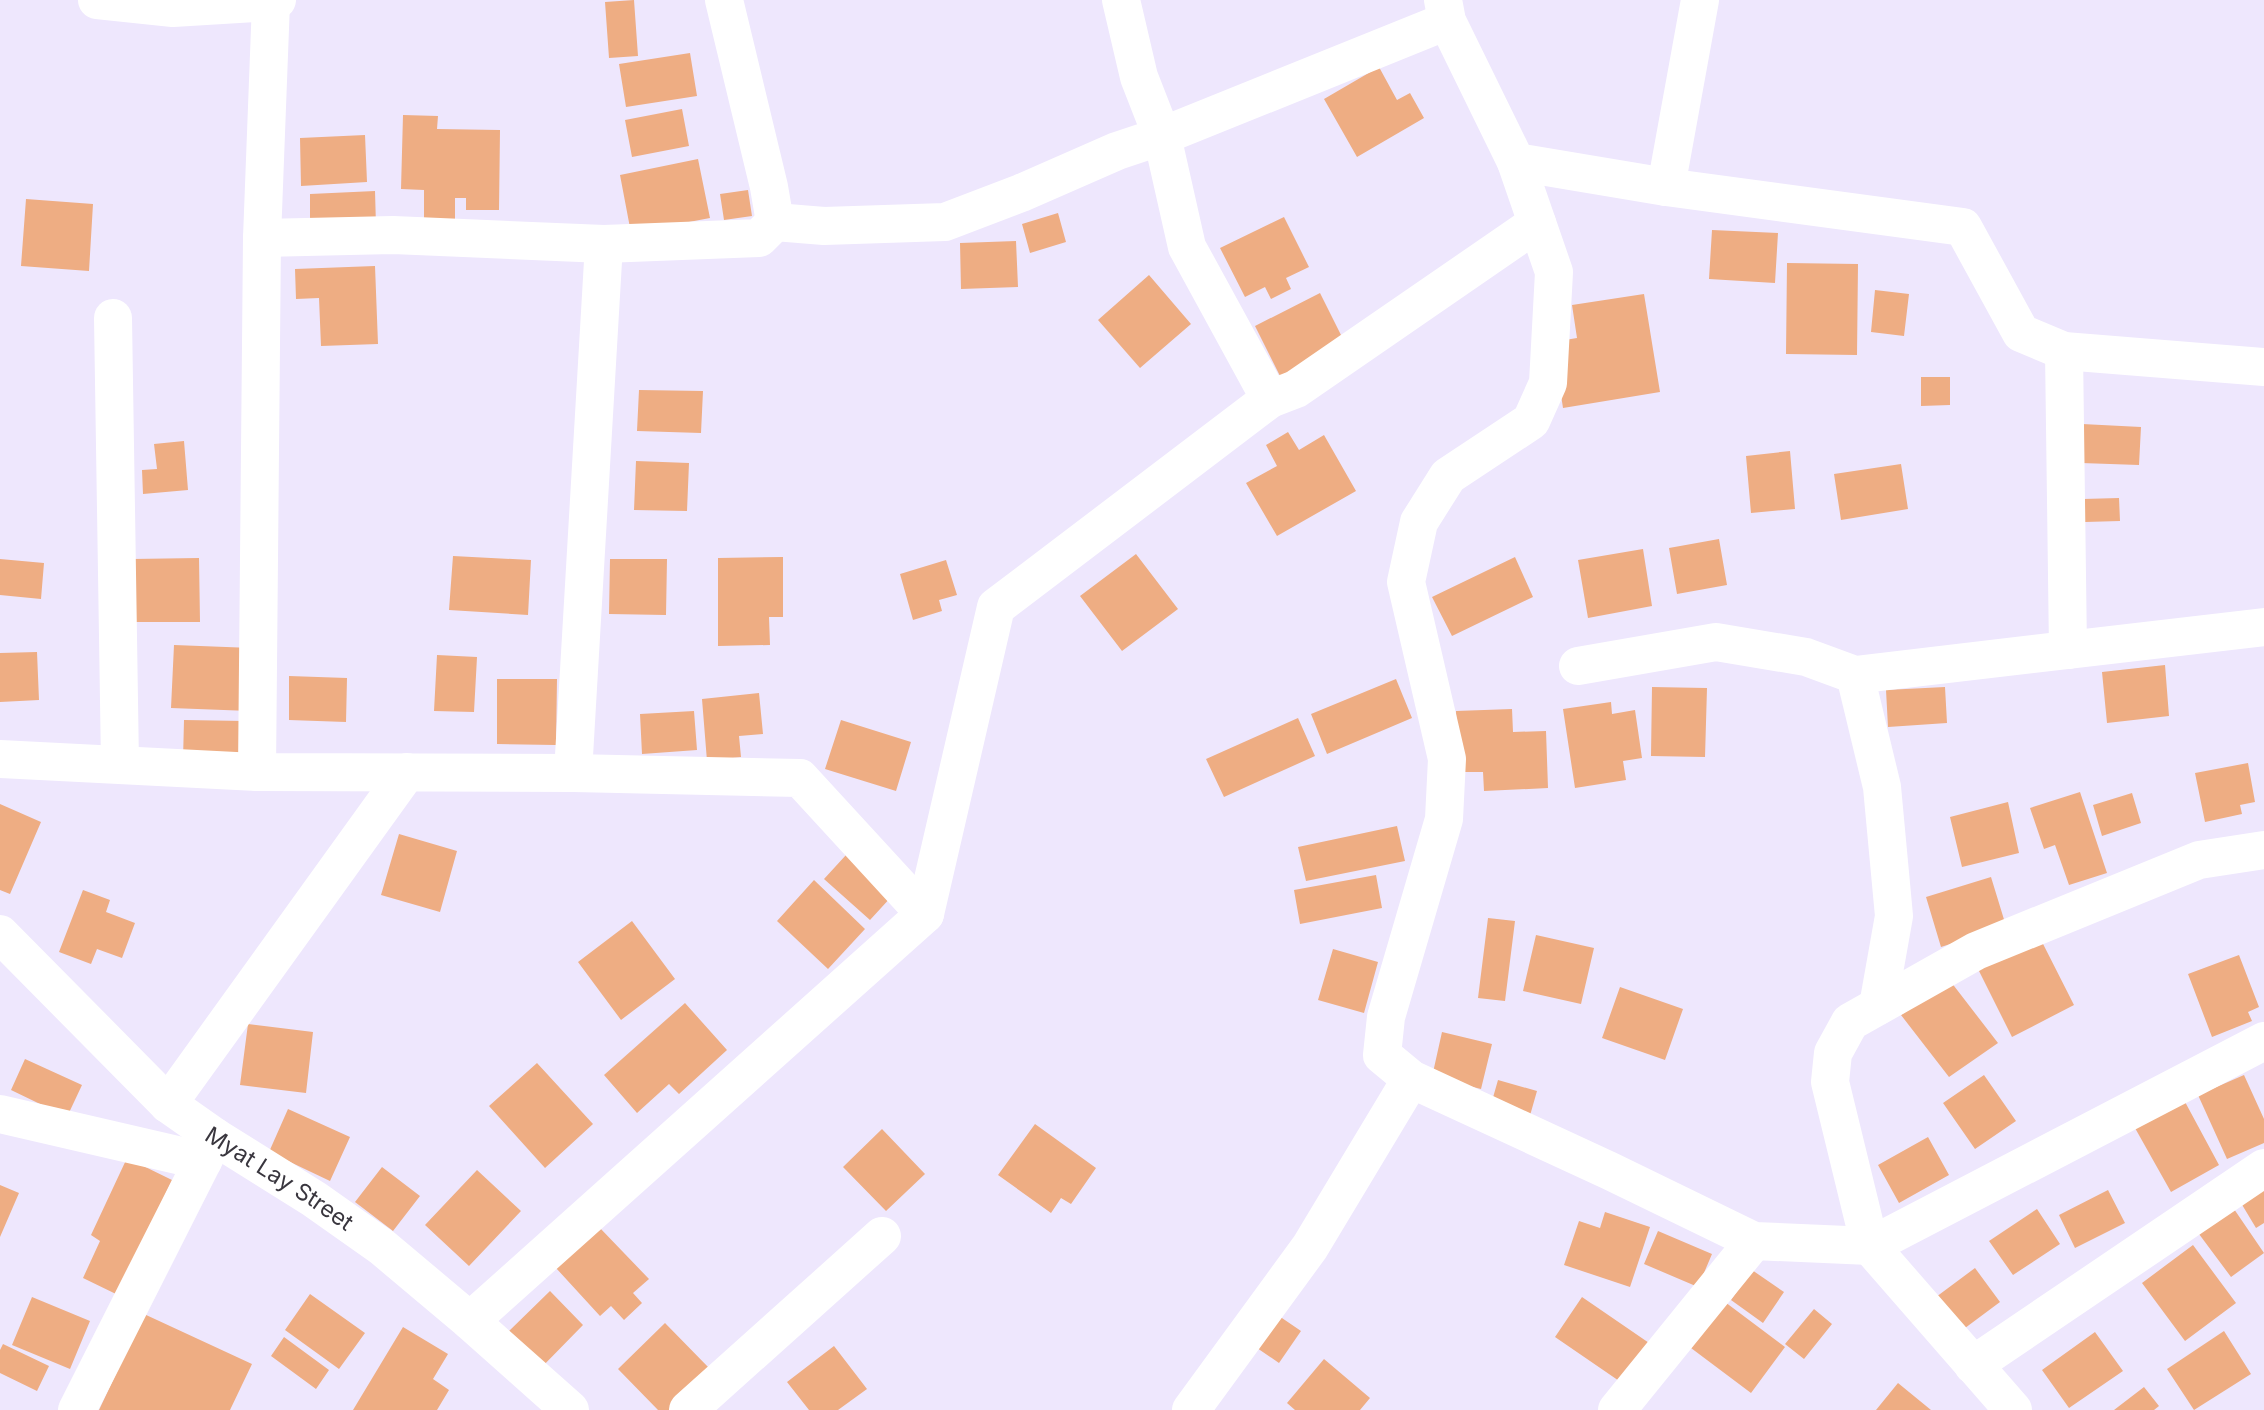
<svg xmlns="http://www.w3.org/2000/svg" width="2264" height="1410" font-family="Inter,sans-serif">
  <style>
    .building { fill: #eead83 }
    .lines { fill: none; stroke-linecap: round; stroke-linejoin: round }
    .minor { stroke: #fff; stroke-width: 38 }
    .labels { text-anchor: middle; stroke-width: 6; stroke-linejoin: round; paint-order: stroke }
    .street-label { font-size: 23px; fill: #39363e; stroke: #f9f8fc }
  </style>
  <rect width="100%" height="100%" fill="#eee7fd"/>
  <path class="building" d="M634 0 638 56 609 58 605 2Z
    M690 53 697 96 626 107 619 64Z
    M1379 67 1397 100 1410 93 1424 118 1357 157 1324 99Z
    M682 109 689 146 632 157 625 120Z
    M403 115 438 116 437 129 500 130 499 210H466V198H455V220H424V190L401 189Z
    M365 135 367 182 301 186 300 138Z
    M698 159 710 218 631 233 620 175Z
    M748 190 752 216 724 220 720 194Z
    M375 191 376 226 310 228V194Z
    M26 199 93 204 89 271 21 266Z
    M1058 213 1066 242 1030 253 1022 224Z
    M1284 217 1309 267 1286 278 1291 289 1271 299 1265 287 1245 297 1220 248Z
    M1712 230 1778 233 1775 283 1709 279Z
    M1016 241 1018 287 961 289 960 243Z
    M1787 263 1858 264 1857 355 1786 354Z
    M375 266 378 344 321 346 319 298 296 299 295 269Z
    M1149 275 1191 324 1140 368 1098 320Z
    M1875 290 1909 294 1904 336 1871 332Z
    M1320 293 1345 343 1280 376 1255 326Z
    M1644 294 1660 392 1563 408 1553 342 1577 338 1572 305Z
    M1921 377H1950V405L1921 406Z
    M639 390 703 391 701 433 637 431Z
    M2082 424 2141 427 2139 465 2081 463Z
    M1288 432 1299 450 1324 435 1356 491 1277 536 1246 483 1277 466 1266 445Z
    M184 441 188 490 143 494 142 470 157 469 154 444Z
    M1790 451 1795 509 1751 513 1746 456Z
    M636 461 689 463 687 511 634 510Z
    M1901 464 1908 509 1841 520 1834 474Z
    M2119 498 2120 521 2085 522 2083 499Z
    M1719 539 1727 585 1677 594 1669 548Z
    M1643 549 1652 606 1588 618 1578 560Z
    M1136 554 1178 609 1122 651 1080 596Z
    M453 556 531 560 528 615 449 610Z
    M783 557V617H769L770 645 718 646V558Z
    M1515 557 1533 597 1452 636 1432 597Z
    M199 558 200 622H132V559Z
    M0 559 44 563 41 599 0 595Z
    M610 559H667L666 615 609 614Z
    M946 560 957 595 939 600 942 611 913 620 900 574Z
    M174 645 252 648 250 711 171 708Z
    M37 652 39 700 0 702V653Z
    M437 655 477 657 474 712 434 711Z
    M2165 665 2169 716 2107 723 2102 672Z
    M289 676 347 678 346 722 289 720Z
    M497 679H557L556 745 497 744Z
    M1396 679 1412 718 1327 754 1311 714Z
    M1652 687 1707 688 1705 757 1651 756Z
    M1945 687 1947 723 1888 727 1886 690Z
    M759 693 763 734 739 736 741 757 707 761 702 699Z
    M1611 702 1612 714 1635 710 1642 758 1623 761 1626 780 1575 788 1563 709Z
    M1512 709 1513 732 1546 731 1548 788 1484 791 1483 772H1458L1456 711Z
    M694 711 697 750 642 754 640 714Z
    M1298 718 1315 756 1224 797 1206 759Z
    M184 720 244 721V761L183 760Z
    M841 720 911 742 896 791 825 769Z
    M2248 763 2255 802 2240 805 2242 814 2205 822 2195 773Z
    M2080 792 2107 873 2069 885 2055 845 2044 849 2030 808Z
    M2132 793 2141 823 2102 836 2093 805Z
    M2008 802 2019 853 1962 867 1950 817Z
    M0 804 41 822 10 894 0 890Z
    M1397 826 1405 861 1306 881 1298 847Z
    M399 834 457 851 440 912 381 895Z
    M846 855 892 896 870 920 824 879Z
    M1376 875 1382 908 1300 924 1294 890Z
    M1991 877 2006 926 1941 947 1926 897Z
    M814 880 865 929 828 969 777 921Z
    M83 890 110 900 106 912 135 923 122 958 97 949 91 964 59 952Z
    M1488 918 1515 921 1505 1001 1478 998Z
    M632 921 675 979 621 1020 578 962Z
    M2038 934 2074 1005 2012 1037 1976 965Z
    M1536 935 1594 948 1581 1004 1523 991Z
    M1333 949 1378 962 1364 1013 1318 1000Z
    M2239 955 2259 1007 2248 1012 2252 1021 2212 1037 2188 974Z
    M1951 982 1998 1043 1949 1077 1901 1015Z
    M1620 987 1683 1009 1665 1060 1602 1038Z
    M685 1003 727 1050 679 1094 669 1084 637 1113 604 1075Z
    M248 1024 313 1032 306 1093 240 1085Z
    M1442 1032 1492 1044 1481 1089 1432 1077Z
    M25 1059 82 1085 67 1117 11 1090Z
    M537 1063 593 1124 545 1168 489 1106Z
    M1984 1075 2016 1121 1975 1149 1943 1103Z
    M2244 1075 2264 1119V1143L2227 1159 2198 1095Z
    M1498 1080 1537 1091 1529 1119 1490 1108Z
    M2184 1100 2219 1165 2171 1192 2135 1128Z
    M288 1109 350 1137 330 1181 269 1152Z
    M1035 1124 1096 1168 1071 1204 1061 1198 1051 1213 998 1175Z
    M882 1129 925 1174 886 1211 843 1167Z
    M1928 1137 1949 1175 1899 1203 1878 1165Z
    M127 1158 172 1180 118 1295 83 1278 100 1241 91 1235Z
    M382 1167 420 1196 393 1231 355 1202Z
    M477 1170 521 1211 469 1266 425 1225Z
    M0 1185 19 1193 0 1237Z
    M2108 1190 2125 1223 2075 1248 2059 1215Z
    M2264 1190V1223L2256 1228 2241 1203Z
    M2037 1209 2060 1244 2013 1275 1989 1241Z
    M2234 1209 2264 1253 2231 1277 2199 1234Z
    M1605 1212 1650 1227 1630 1287 1564 1265 1579 1221 1600 1228Z
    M599 1227 649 1279 633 1293 642 1303 624 1320 611 1306 600 1316 556 1268Z
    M1658 1231 1712 1254 1698 1287 1644 1264Z
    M2193 1245 2236 1303 2185 1341 2142 1283Z
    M1975 1268 2000 1302 1957 1334 1932 1300Z
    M1752 1270 1784 1292 1763 1323 1731 1300Z
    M550 1291 583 1325 537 1372 503 1337Z
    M310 1294 365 1333 339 1369 285 1330Z
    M32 1297 90 1321 70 1369 12 1345Z
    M1582 1297 1652 1345 1625 1385 1555 1337Z
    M1725 1302 1785 1347 1751 1393 1691 1348Z
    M1814 1309 1832 1324 1804 1359 1785 1344Z
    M144 1314 252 1364 230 1410H99Z
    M1279 1316 1301 1331 1279 1363 1257 1348Z
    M665 1323 710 1369 669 1410H658L618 1369Z
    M403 1327 448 1354 433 1379 449 1390 437 1410H353Z
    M2224 1331 2251 1374 2194 1410 2167 1369Z
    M2095 1332 2123 1371 2069 1408 2042 1370Z
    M284 1337 329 1370 316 1389 271 1356Z
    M3 1344 49 1366 37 1391 0 1373V1350Z
    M834 1346 867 1389 838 1410H809L787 1382Z
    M1324 1359 1370 1398 1360 1410H1295L1287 1403Z
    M1898 1383 1931 1410H1876Z
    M2144 1387 2159 1406 2154 1410H2114Z"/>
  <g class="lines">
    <g class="minor">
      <path d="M97 0 173 8 271 2 277 0"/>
      <path d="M724 0 769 187 775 222"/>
      <path d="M1443 0 1447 21 1516 162 1666 187 1963 227 2021 333 2064 351 2264 367"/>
      <path d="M1516 162 1554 272 1548 383 1531 421 1448 476 1419 522 1406 582 1447 759 1444 819 1386 1017 1382 1055 1411 1079 1610 1171 1754 1241 1870 1246 2264 1041"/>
      <path d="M1666 187 1700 0"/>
      <path d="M775 222 824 226 945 222 1021 193 1117 151 1162 136 1139 77 1121 0"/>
      <path d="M262 238 393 235 604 244 759 238 775 222"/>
      <path d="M113 318 120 764"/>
      <path d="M2064 351 2068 650"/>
      <path d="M1270 399 1187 247 1162 136 1447 21"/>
      <path d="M1578 666 1716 642 1806 657 1855 675 2264 627"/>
      <path d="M1855 675 1882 787 1894 916 1878 1006"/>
      <path d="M0 759 257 772 573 773 800 778 925 914"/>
      <path d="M257 772 262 238 271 2"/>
      <path d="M573 773 604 244"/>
      <path id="s1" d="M0 934 168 1104 215 1137 314 1199 382 1247 470 1321 570 1410"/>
      <path d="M168 1104 407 772"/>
      <path d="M0 1114 203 1161"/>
      <path d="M470 1321 925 914 996 607 1270 399 1296 389 1537 223"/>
      <path d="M1973 1365 2264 1168"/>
      <path d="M77 1410 215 1137"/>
      <path d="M688 1410 882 1236"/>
      <path d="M1191 1410 1310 1247 1411 1079"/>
      <path d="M1617 1410 1754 1241"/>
      <path d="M2013 1410 1870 1246 1830 1082 1833 1053 1850 1022 1976 951 2199 860 2264 850"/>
    </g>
  </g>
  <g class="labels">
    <g class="street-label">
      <text dy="8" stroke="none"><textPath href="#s1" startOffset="373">Myat Lay Street</textPath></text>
    </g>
  </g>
</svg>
